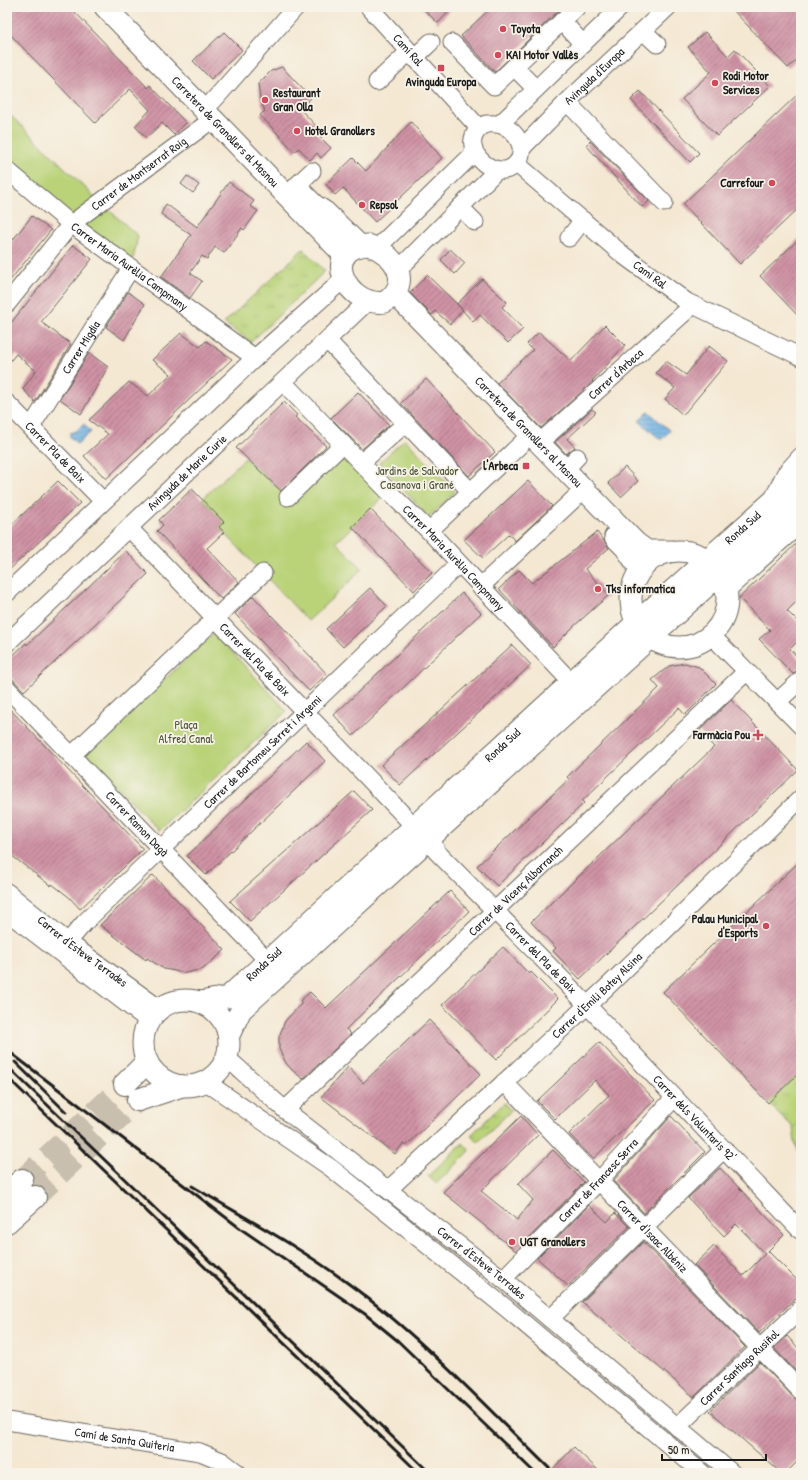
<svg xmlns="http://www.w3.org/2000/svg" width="808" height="1480" font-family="'Patrick Hand',sans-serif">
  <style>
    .grass { fill: url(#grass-tufts); stroke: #6b784a }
    .park { fill: #bad379; stroke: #6b784a }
    .water { fill: url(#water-rules); stroke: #446680 }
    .building { fill: url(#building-hatch) }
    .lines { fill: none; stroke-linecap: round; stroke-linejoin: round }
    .highway-tunnel { stroke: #c9bfae; stroke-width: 22; stroke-dasharray: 22 11; stroke-linecap: butt }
    .minor-casing { stroke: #68635c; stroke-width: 19 }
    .major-casing { stroke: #68635c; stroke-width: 23 }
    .highway-casing { stroke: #68635c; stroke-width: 24 }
    .minor { stroke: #fff; stroke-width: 17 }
    .major { stroke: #fff; stroke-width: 21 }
    .highway { stroke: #fff; stroke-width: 22 }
    .rail { stroke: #1c1c1c; stroke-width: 3 }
    .poi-dot { fill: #d1495b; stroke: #f7f3e8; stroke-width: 1.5 }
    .labels { text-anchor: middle; stroke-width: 3.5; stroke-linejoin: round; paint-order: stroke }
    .poi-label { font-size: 12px; font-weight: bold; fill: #1c1c1c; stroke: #f7f3e8; text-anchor: start }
    .street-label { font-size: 12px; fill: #1c1c1c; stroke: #f7f3e8 }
    .park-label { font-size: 12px; fill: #4b5338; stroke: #f7f3e8 }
  </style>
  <defs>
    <pattern id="grass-tufts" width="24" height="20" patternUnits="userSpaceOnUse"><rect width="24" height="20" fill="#bad379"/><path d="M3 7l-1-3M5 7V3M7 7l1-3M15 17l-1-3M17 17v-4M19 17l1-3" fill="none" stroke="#9fb568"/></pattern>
    <pattern id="water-rules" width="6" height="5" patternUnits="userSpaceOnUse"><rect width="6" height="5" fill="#6db1e3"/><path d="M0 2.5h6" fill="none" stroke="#598fb7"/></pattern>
    <pattern id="building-hatch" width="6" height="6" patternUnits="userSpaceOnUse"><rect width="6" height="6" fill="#cf93a5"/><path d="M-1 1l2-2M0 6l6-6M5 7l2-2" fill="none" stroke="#a77786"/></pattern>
  </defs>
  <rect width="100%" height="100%" fill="#f7f3e8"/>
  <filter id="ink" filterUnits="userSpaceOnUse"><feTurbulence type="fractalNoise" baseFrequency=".025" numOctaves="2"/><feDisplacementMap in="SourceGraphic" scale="8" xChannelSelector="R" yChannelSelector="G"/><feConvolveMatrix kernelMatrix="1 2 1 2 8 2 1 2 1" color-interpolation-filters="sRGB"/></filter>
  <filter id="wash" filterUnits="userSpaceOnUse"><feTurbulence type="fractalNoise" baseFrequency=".012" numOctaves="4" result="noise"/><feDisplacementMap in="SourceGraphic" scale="16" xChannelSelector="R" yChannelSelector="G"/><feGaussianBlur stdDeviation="0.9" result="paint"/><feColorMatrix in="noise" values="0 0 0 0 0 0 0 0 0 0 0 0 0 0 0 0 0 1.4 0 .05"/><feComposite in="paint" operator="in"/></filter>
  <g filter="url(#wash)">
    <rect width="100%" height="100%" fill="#f4e8d3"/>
    <path class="grass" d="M303 249 325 271 251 342 224 323Z
      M801 1071V1158L795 1143 793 1127 768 1103Z
      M504 1103 511 1111 478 1142 471 1135Z
      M463 1143 470 1151 436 1184 428 1176Z"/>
    <path class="park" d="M7 112 100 202 138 236 131 268 7 170Z
      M405 439 455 492 429 517 379 463Z
      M346 447 389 492 336 542 363 569 308 621 219 527 224 522 202 499 245 458 288 497Z
      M214 633 287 711 159 831 86 753Z"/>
    <path class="water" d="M648 411 670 431 661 440 639 421Z
      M84 424 91 432 77 444 70 437V433L76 431Z"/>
    <g id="blocks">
      <path class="building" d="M7 7H70L148 88 150 85 186 123 174 135 162 123 146 138 135 126 150 110 130 89 95 123 7 31Z
        M421 7H453L438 23Z
        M492 7H562L495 72 461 36Z
        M730 7H801V56L788 68Z
        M224 32 242 50 211 79 193 61Z
        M705 32 728 56 735 49 770 86 717 136 682 99 711 72 688 47Z
        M282 67 311 98 300 109 319 129 315 132 331 148 321 158 317 153 310 160 299 148 295 152 260 115 265 111 260 99 258 84 271 71Z
        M640 91 699 153 690 162 631 100Z
        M801 91V206L740 264 683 204Z
        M411 122 442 158 375 222 343 188 335 195 326 184 353 158 366 171Z
        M590 141 649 201 642 207 586 145Z
        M187 176 199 185 193 193 181 184Z
        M229 182 254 201 250 206 258 211 244 230 242 228 224 253 215 247 207 259 202 256 190 273 202 281 190 298 161 277 191 235 161 214 166 204 197 227Z
        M32 216 51 230 7 284V247Z
        M801 237V319L760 276Z
        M73 245 92 259 41 322 71 344 35 402 23 389 36 371 16 354 7 365V328Z
        M450 249 465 263 455 274 441 260Z
        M427 275 463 310 450 324 435 311 432 315 410 293Z
        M482 279 507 302 502 307 523 329 508 343 480 315 473 322 457 304Z
        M128 292 145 304 124 340 106 327Z
        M605 325 625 345 592 381 593 382 541 428 497 383 533 350 527 344 539 332 571 361Z
        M181 333 200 347 206 341 232 359 106 479 84 456 108 434 89 420 129 382 148 396 171 374 152 360Z
        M709 346 728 361 683 415 665 399 675 388 656 373 666 361 686 375Z
        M89 353 108 367 81 414 60 399Z
        M426 379 495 452 469 476 401 403Z
        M358 392 389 425 362 449 331 418Z
        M284 402 297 415 295 417 326 446 281 491 236 448Z
        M592 409 596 412 567 439 575 447 566 454 555 442Z
        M625 467 638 481 621 497 608 483Z
        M58 481 80 503 7 572V529Z
        M528 481 552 506 515 541 509 534 483 558 464 540Z
        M192 489 224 522 219 527 224 532 207 548 239 582 221 599 157 531 163 525 159 520Z
        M370 509 432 573 414 591 352 527Z
        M597 532 609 548 585 569 609 595 574 626 553 647 499 589 519 570 532 583Z
        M801 539V597L787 611 801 625V638L790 649 801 661V666L793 674 759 639 770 630 739 598Z
        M126 551 148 574 24 691 7 673V661L26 643 27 645Z
        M370 588 387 606 343 647 326 629Z
        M462 593 481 613 353 736 334 715Z
        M253 596 327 674 309 691 235 614Z
        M512 645 531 665 400 785 381 765Z
        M685 663 699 667 716 684 685 715 679 708 582 801 584 803 497 886 477 866 569 779 567 777 659 688 652 680 669 666Z
        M731 700 798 770 580 979 553 951 556 948 531 922 714 747 699 731Z
        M7 706 143 849 80 909 69 897 52 884 51 886 7 852Z
        M306 741 325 761 206 875 187 856Z
        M354 791 372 810 250 921 230 901Z
        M801 860V1071L768 1103 663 992Z
        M153 875 225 950 203 969 186 973 164 969 147 958 146 960 100 925Z
        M450 891 469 911 346 1029 351 1034 303 1079 292 1070 286 1063 279 1049V1037L285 1021 302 1003 300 1001 310 992 326 1008Z
        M503 947 529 974 531 972 558 999 496 1060 442 1005Z
        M429 1020 481 1074 406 1146 403 1144 395 1154 321 1097 348 1067 363 1083Z
        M599 1042 655 1100 593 1159 569 1134 609 1095 595 1080 555 1119 537 1101Z
        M521 1116 538 1135 481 1191 517 1220 533 1200 518 1184 553 1150 584 1182 516 1251 443 1192Z
        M671 1116 705 1152 644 1213 613 1181Z
        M720 1168 784 1235 768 1251 801 1284V1293L759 1333 694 1265 714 1246 743 1276 765 1254 736 1224 724 1236 688 1198Z
        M589 1205 607 1222 615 1213 629 1227 568 1286 537 1258Z
        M643 1242 745 1347 694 1397 582 1302Z
        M787 1336 801 1351V1377L774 1348Z
        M760 1362 794 1398 801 1401V1458L786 1473H781L710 1411Z
        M574 1447 601 1473H549Z"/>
    </g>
  </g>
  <g filter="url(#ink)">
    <use href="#blocks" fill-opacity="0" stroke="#68635c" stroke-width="1"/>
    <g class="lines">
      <path class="highway-tunnel" d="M22 1180 125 1084
        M35 1197 138 1100"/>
      <defs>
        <g id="minor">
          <path id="s1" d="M369 7 479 128"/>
          <path d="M562 21 583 44"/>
          <path d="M643 31 657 44"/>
          <path d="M452 43 494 86 577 7"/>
          <path d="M414 58 431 42"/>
          <path d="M514 67 536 89"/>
          <path d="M377 82 409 52"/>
          <path d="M213 101 296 7"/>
          <path d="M567 102 664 203"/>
          <path d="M486 124C491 124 496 123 501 125 516 130 529 150 516 164 496 186 450 143 486 124Z"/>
          <path d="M500 124 621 7"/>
          <path id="s2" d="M522 148 567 102 668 7"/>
          <path id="s3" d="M517 164 623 255 687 302 801 357"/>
          <path id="s4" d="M7 170 71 224 255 358"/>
          <path d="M296 186 312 171"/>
          <path d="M460 207 475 222"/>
          <path d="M569 238 583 220"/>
          <path d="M377 248 474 153"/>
          <path d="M398 270 497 170"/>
          <path id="s5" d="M7 304 71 224 213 119"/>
          <path d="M327 340 471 492"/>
          <path id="s6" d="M283 382 389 492 429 531 572 683"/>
          <path id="s7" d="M7 403 103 501"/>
          <path id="s8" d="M31 427 131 268"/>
          <path id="s9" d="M539 443 693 305"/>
          <path d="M361 463 406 423"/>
          <path d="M565 470 577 457"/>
          <path d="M288 497 343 444"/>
          <path d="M773 499 785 474 801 456"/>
          <path id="s10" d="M129 528 414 826"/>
          <path d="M429 531 522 443"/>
          <path d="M480 587 576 497"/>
          <path d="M726 591 801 523"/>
          <path d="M7 593 255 358 344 279"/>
          <path d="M711 635 801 726"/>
          <path id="s11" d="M7 643 368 301"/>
          <path id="s12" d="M7 688 267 960"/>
          <path d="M777 702 801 680"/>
          <path d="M72 755 263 573"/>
          <path id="s13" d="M432 837 436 851 568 985 801 1231"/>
          <path id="s14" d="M7 892 68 942 160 1009"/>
          <path d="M7 912 149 1021"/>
          <path id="s15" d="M68 942 85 922 459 564"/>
          <path id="s16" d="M227 1058 285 1110 503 1279 732 1473"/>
          <path d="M206 1082 331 1168 506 1308 702 1473"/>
          <path id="s17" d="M504 1082 801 1391"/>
          <path id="s18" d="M285 1110 746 672"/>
          <path id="s19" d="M389 1189 607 987 801 798"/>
          <path id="s20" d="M503 1279 598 1182 674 1098"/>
          <path d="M550 1319 724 1149"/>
          <path id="s21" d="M7 1421 200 1452 222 1461 238 1473"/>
          <path id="s22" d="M677 1427 801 1309"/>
        </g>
        <g id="major">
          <path id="s23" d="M105 7 345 256"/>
          <path d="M299 190 314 205 325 212 360 246"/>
          <path d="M368 245C395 253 414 283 385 302 346 308 319 248 368 245Z"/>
          <path id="s24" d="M395 294 636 543 647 551H671"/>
          <path d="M615 537 626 548 640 569"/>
          <circle cx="679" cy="599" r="48"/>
          <circle cx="186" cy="1043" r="43"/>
          <path id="s25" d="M200 1002 228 997 636 623 801 476"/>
          <path d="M229 1035 241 1010 720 574 801 503"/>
        </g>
        <path id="highway" d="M125 1084 147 1062
          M138 1100 180 1086
          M7 1194 22 1180
          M7 1222 35 1197"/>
      </defs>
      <use href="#minor" class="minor-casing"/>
      <use href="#major" class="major-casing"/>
      <use href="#highway" class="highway-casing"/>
      <use href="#minor" class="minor"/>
      <use href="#major" class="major"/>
      <use href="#highway" class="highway"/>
      <path class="rail" d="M7 1050 241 1229 365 1314 398 1341 535 1473
        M15 1062 66 1112
        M7 1066 430 1473
        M7 1077 419 1473
        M192 1186C245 1218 300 1247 349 1284 423 1338 489 1410 554 1473"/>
    </g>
  </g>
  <g class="poi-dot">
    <circle cx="503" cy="29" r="4"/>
    <circle cx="498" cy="55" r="4"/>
    <rect x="437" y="64" width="8" height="8" rx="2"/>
    <circle cx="715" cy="83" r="4"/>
    <circle cx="265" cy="100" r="4"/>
    <circle cx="297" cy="131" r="4"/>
    <circle cx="772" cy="183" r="4"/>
    <circle cx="362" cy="205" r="4"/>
    <rect x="522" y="462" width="8" height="8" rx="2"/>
    <circle cx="598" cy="589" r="4"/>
    <path d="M756 729h4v4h4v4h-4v4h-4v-4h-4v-4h4z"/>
    <circle cx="766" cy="926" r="4"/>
    <circle cx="512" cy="1242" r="4"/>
  </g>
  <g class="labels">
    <g class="poi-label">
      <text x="511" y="33">Toyota</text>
      <text x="506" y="59">KAI Motor Vallès</text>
      <text x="723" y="80">Rodi Motor<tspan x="723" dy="14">Services</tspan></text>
      <text x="441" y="86" text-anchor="middle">Avinguda Europa</text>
      <text x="273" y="97">Restaurant<tspan x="273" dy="14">Gran Olla</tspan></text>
      <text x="305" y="135">Hotel Granollers</text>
      <text x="764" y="187" text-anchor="end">Carrefour</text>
      <text x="370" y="209">Repsol</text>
      <text x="518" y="470" text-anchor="end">l'Arbeca</text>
      <text x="606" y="593">Tks informatica</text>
      <text x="750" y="739" text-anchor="end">Farmàcia Pou</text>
      <text x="758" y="923" text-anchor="end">Palau Municipal<tspan x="758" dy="14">d'Esports</tspan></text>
      <text x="520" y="1246">UGT Granollers</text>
    </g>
    <g class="street-label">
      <text dy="4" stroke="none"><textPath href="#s1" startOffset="58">Camí Ral</textPath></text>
      <text dy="4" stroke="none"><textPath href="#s2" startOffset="102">Avinguda d'Europa</textPath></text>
      <text dy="4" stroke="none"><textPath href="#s23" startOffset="173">Carretera de Granollers al Masnou</textPath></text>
      <text dy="4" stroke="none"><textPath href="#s5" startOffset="187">Carrer de Montserrat Roig</textPath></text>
      <text dy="4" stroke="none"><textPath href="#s4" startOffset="156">Carrer Maria Aurèlia Campmany</textPath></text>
      <text dy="4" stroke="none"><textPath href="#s3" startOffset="173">Camí Ral</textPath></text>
      <text dy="4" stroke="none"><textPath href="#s8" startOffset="94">Carrer Migdia</textPath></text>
      <text dy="4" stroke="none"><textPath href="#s9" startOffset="103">Carrer d'Arbeca</textPath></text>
      <text dy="4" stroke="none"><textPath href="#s24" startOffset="192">Carretera de Granollers al Masnou</textPath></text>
      <text dy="4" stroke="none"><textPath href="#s7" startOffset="69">Carrer Pla de Baix</textPath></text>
      <text dy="4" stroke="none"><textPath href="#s11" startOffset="248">Avinguda de Marie Curie</textPath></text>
      <text dy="4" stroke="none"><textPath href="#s25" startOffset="725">Ronda Sud</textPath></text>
      <text dy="4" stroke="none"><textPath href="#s6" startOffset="245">Carrer Maria Aurèlia Campmany</textPath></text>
      <text dy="4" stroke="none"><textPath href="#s10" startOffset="182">Carrer del Pla de Baix</textPath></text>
      <text dy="4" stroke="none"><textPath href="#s25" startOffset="401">Ronda Sud</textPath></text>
      <text dy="4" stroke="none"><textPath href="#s15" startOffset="272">Carrer de Bartomeu Serret i Argemi</textPath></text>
      <text dy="4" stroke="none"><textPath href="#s12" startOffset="188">Carrer Ramon Dagà</textPath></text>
      <text dy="4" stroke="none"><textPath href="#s18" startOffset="318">Carrer de Vicenç Albarranch</textPath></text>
      <text dy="4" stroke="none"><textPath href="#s14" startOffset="96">Carrer d'Esteve Terrades</textPath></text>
      <text dy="4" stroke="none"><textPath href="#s13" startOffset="164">Carrer del Pla de Baix</textPath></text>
      <text dy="4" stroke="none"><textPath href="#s25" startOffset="77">Ronda Sud</textPath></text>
      <text dy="4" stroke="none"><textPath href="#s19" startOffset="284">Carrer d'Emili Botey Alsina</textPath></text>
      <text dy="4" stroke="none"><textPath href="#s13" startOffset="386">Carrer dels Voluntaris 92'</textPath></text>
      <text dy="4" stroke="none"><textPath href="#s20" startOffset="137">Carrer de Francesc Serra</textPath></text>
      <text dy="4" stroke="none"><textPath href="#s17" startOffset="214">Carrer d'Isaac Albéniz</textPath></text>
      <text dy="4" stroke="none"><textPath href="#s16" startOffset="327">Carrer d'Esteve Terrades</textPath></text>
      <text dy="4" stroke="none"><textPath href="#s22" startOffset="86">Carrer Santiago Rusiñol</textPath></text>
      <text dy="4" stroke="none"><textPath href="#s21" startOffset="119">Camí de Santa Quiteria</textPath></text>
    </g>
    <g class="park-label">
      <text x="417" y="475">Jardins de Salvador<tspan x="417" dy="14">Casanova i Grané</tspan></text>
      <text x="186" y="729">Plaça<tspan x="186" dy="14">Alfred Canal</tspan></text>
    </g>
  </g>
  <rect width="808" height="1480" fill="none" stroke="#f7f3e8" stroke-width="24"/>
  <path d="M662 1454v6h104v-6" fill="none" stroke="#1c1c1c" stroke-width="2"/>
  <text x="668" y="1454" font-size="12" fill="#1c1c1c" stroke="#f7f3e8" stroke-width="3" paint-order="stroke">50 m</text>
</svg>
